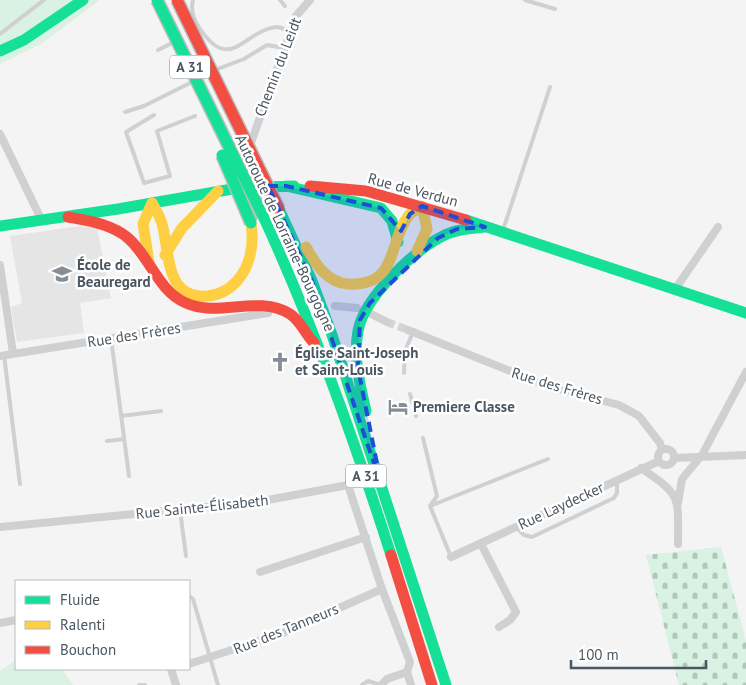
<svg xmlns="http://www.w3.org/2000/svg" width="746" height="685" font-family="'PT Sans',sans-serif">
  <style>
    .education { fill: #e6e5e6 }
    .green { fill: #d9f2e3 }
    .cemetery { fill: url(#cemetery-stones) }
    .lines { fill: none; stroke-linecap: round; stroke-linejoin: round }
    .street-tunnel { stroke: #d2d4d7; stroke-width: 8; stroke-dasharray: 8 4; stroke-linecap: butt }
    .lane { stroke: #ced0d2; stroke-width: 4 }
    .street { stroke: #ced0d2; stroke-width: 8 }
    .fast { stroke: #16e098; stroke-width: 11 }
    .slow { stroke: #ffcf43; stroke-width: 11 }
    .jam { stroke: #f24e42; stroke-width: 11 }
    .fast-bridge-casing { stroke: #b9bec3; stroke-width: 14; stroke-linecap: butt }
    .jam-bridge-casing { stroke: #b9bec3; stroke-width: 14; stroke-linecap: butt }
    .fast-bridge { stroke: #16e098; stroke-width: 11 }
    .jam-bridge { stroke: #f24e42; stroke-width: 11 }
    .marked { fill: #1d4ed8; fill-opacity: 0.2; stroke: #1d4ed8; stroke-width: 4; stroke-dasharray: 10 6; stroke-linejoin: round }
    .labels { text-anchor: middle; stroke-width: 5; stroke-linejoin: round; paint-order: stroke }
    .shield { fill: #fff; stroke: #808990; stroke-width: 1 }
    .shield-label { font-size: 14px; font-weight: bold; fill: #4a5661 }
    .street-label { font-size: 15px; fill: #4a5661; stroke: #fff }
    .poi-label { font-size: 15px; font-weight: bold; fill: #4a5661; stroke: #fff; text-anchor: start }
  </style>
  <defs>
    <pattern id="cemetery-stones" width="16" height="16" patternUnits="userSpaceOnUse" patternTransform="scale(1.25)"><rect width="16" height="16" fill="#d9f2e3"/><path d="M2 7V4a2 2 0 0 1 4 0v3zM10 15v-3a2 2 0 0 1 4 0v3z" fill="#b2c7bb"/></pattern>
  </defs>
  <rect width="100%" height="100%" fill="#f4f4f4"/>
  <path class="education" d="M80 226 97 228 111 298 80 303 84 333 17 342 11 307 22 303 10 236Z"/>
  <path class="green" d="M0 0H100L41 44 0 64Z
    M16 660V669H62L73 685H0V671Z"/>
  <path class="cemetery" d="M721 547 746 641V685H679L646 555Z"/>
  <g class="lines">
    <path class="street-tunnel" d="M387 322 408 330"/>
    <path class="lane" d="M193 0C190 10 194 20 200 29 231 74 243 31 276 27 281 27 286 30 290 32
      M280 0 285 6
      M525 0 555 9
      M0 34 44 0
      M158 50 174 42
      M215 70 244 59 267 45 284 48
      M125 112 144 106 194 81
      M154 115 126 132 144 183 170 176 157 131 195 116
      M503 230 550 87
      M111 338 129 476
      M4 355 20 484
      M404 373 405 351 413 332
      M410 394 416 416
      M121 416 161 411
      M423 438 437 496 430 506 451 557
      M107 441 124 439
      M430 506 548 459
      M180 510 186 556
      M516 527 524 535 532 537 614 498 617 493V479
      M189 596 193 599 218 685
      M139 685H145
      M362 685 368 681 381 685"/>
    <path class="street" d="M0 134 42 221
      M242 168 296 16 310 0
      M0 265 13 353
      M676 288 718 227
      M335 306 357 308
      M371 314 387 322
      M408 330 550 387 619 405 639 416 660 443 662 450
      M0 356 268 313
      M658 457a8 8 0 1 1 16 0a8 8 0 1 1-16 0Z
      M674 458 746 455
      M641 468C682 496 678 495 678 544
      M678 503 682 479 702 455 746 372
      M0 527 257 502 348 485 382 589 410 662 407 672 411 685
      M481 544 516 612 510 620 499 627
      M451 557 659 461
      M260 572 366 537
      M0 623 16 620
      M189 664 283 633 382 589
      M171 669 176 685
      M381 685 387 679 407 672"/>
    <path class="fast" d="M0 51 24 40 83 0
      M286 186 381 208 392 221 398 242
      M279 209 312 281 332 335 446 685
      M263 216C314 326 354 439 391 555
      M466 220 746 313
      M0 226 118 209 238 188 294 186
      M366 411C360 385 353 358 358 331 364 297 416 248 447 234 459 229 472 228 485 227"/>
    <path class="slow" d="M306 247C315 263 327 283 348 284 399 287 388 241 409 215 413 211 418 209 422 206L427 229 417 251
      M165 255 182 228 218 191
      M149 262 143 224 152 203C156 210 160 216 162 224 170 251 164 299 207 296 219 295 229 290 237 281 251 265 254 243 251 223"/>
    <path class="jam" d="M310 186 366 191 466 220
      M68 217C89 221 112 224 128 238 150 257 158 291 186 303 219 318 257 294 290 314 301 321 305 334 314 343
      M391 555 432 685"/>
    <defs>
      <path id="fast-bridge" d="M157 0 263 216
        M222 155 251 223"/>
      <path id="jam-bridge" d="M177 0 279 209"/>
    </defs>
    <use href="#fast-bridge" class="fast-bridge-casing"/>
    <use href="#jam-bridge" class="jam-bridge-casing"/>
    <use href="#fast-bridge" class="fast-bridge"/>
    <use href="#jam-bridge" class="jam-bridge"/>
  </g>
  <path class="marked" d="M268 186H286L381 208 401 231 410 214 422 206 485 227 457 229 438 238 370 303 360 320 358 368 381 484 312 281Z"/>
  <defs>
    <symbol id="school-bare" viewBox="-9 -9 18 18"><path d="M0-5L7-2L0 1L-7-2ZM-4 1L0 2.5L4 1V4Q0 6-4 4Z" fill="#868d94" stroke="#fff" stroke-width="2.5" paint-order="stroke"/></symbol>
    <symbol id="church-bare" viewBox="-9 -9 18 18"><path d="M-1.2-6h2.4v3.5h3.3v2.4h-3.3V6h-2.4V-.1h-3.3v-2.4h3.3Z" fill="#868d94" stroke="#fff" stroke-width="2.5" paint-order="stroke"/></symbol>
    <symbol id="hotel-bare" viewBox="-9 -9 18 18"><path d="M-6-4.5h1.5V1H6V5H4.5V3h-9V5H-6ZM-4 0a1.8 1.8 0 1 1 3.6 0ZM.5 0V-2.5h3Q6-2.5 6 0Z" fill="#868d94" stroke="#fff" stroke-width="2.5" paint-order="stroke"/></symbol>
  </defs>
  <g fill-rule="evenodd">
    <use href="#school-bare" x="48" y="260" width="28" height="28"/>
    <use href="#church-bare" x="266" y="348" width="28" height="28"/>
    <use href="#hotel-bare" x="384" y="393" width="28" height="28"/>
  </g>
  <g class="labels">
    <g class="shield">
      <rect x="170" y="55.5" width="40" height="23" rx="4"/>
      <rect x="346" y="464.5" width="40" height="23" rx="4"/>
    </g>
    <g class="shield-label">
      <text x="190" y="72">A 31</text>
      <text x="366" y="481">A 31</text>
    </g>
    <g class="street-label">
      <text transform="translate(278 67) rotate(-69)" y="5">Chemin du Leidt</text>
      <text transform="translate(413 190) rotate(15)" y="5">Rue de Verdun</text>
      <text transform="translate(285 233) rotate(65)" y="5">Autoroute de Lorraine-Bourgogne</text>
      <text transform="translate(134 335) rotate(-9)" y="5">Rue des Frères</text>
      <text transform="translate(557 386) rotate(17)" y="5">Rue des Frères</text>
      <text transform="translate(561 506) rotate(-25)" y="5">Rue Laydecker</text>
      <text transform="translate(202 507) rotate(-6)" y="5">Rue Sainte-Élisabeth</text>
      <text transform="translate(286 629) rotate(-22)" y="5">Rue des Tanneurs</text>
    </g>
    <g class="poi-label">
      <text x="77" y="270">École de<tspan x="77" dy="17">Beauregard</tspan></text>
      <text x="295" y="358">Église Saint-Joseph<tspan x="295" dy="17">et Saint-Louis</tspan></text>
      <text x="413" y="412">Premiere Classe</text>
    </g>
  </g>
  <rect x="15" y="580" width="175" height="90" fill="#ffffff" stroke="#b7bbc0"/>
  <rect x="25" y="596" width="25" height="8" fill="#16e098" stroke="#b7bbc0"/>
  <text x="60" y="605" font-size="15" fill="#4a5661">Fluide</text>
  <rect x="25" y="621" width="25" height="8" fill="#ffcf43" stroke="#b7bbc0"/>
  <text x="60" y="630" font-size="15" fill="#4a5661">Ralenti</text>
  <rect x="25" y="646" width="25" height="8" fill="#f24e42" stroke="#b7bbc0"/>
  <text x="60" y="655" font-size="15" fill="#4a5661">Bouchon</text>
  <path d="M571 660v8h135v-8" fill="none" stroke="#4a5661" stroke-width="2.5"/>
  <text x="578" y="660" font-size="15" fill="#4a5661" stroke="#ffffff" stroke-width="4" paint-order="stroke">100 m</text>
</svg>
